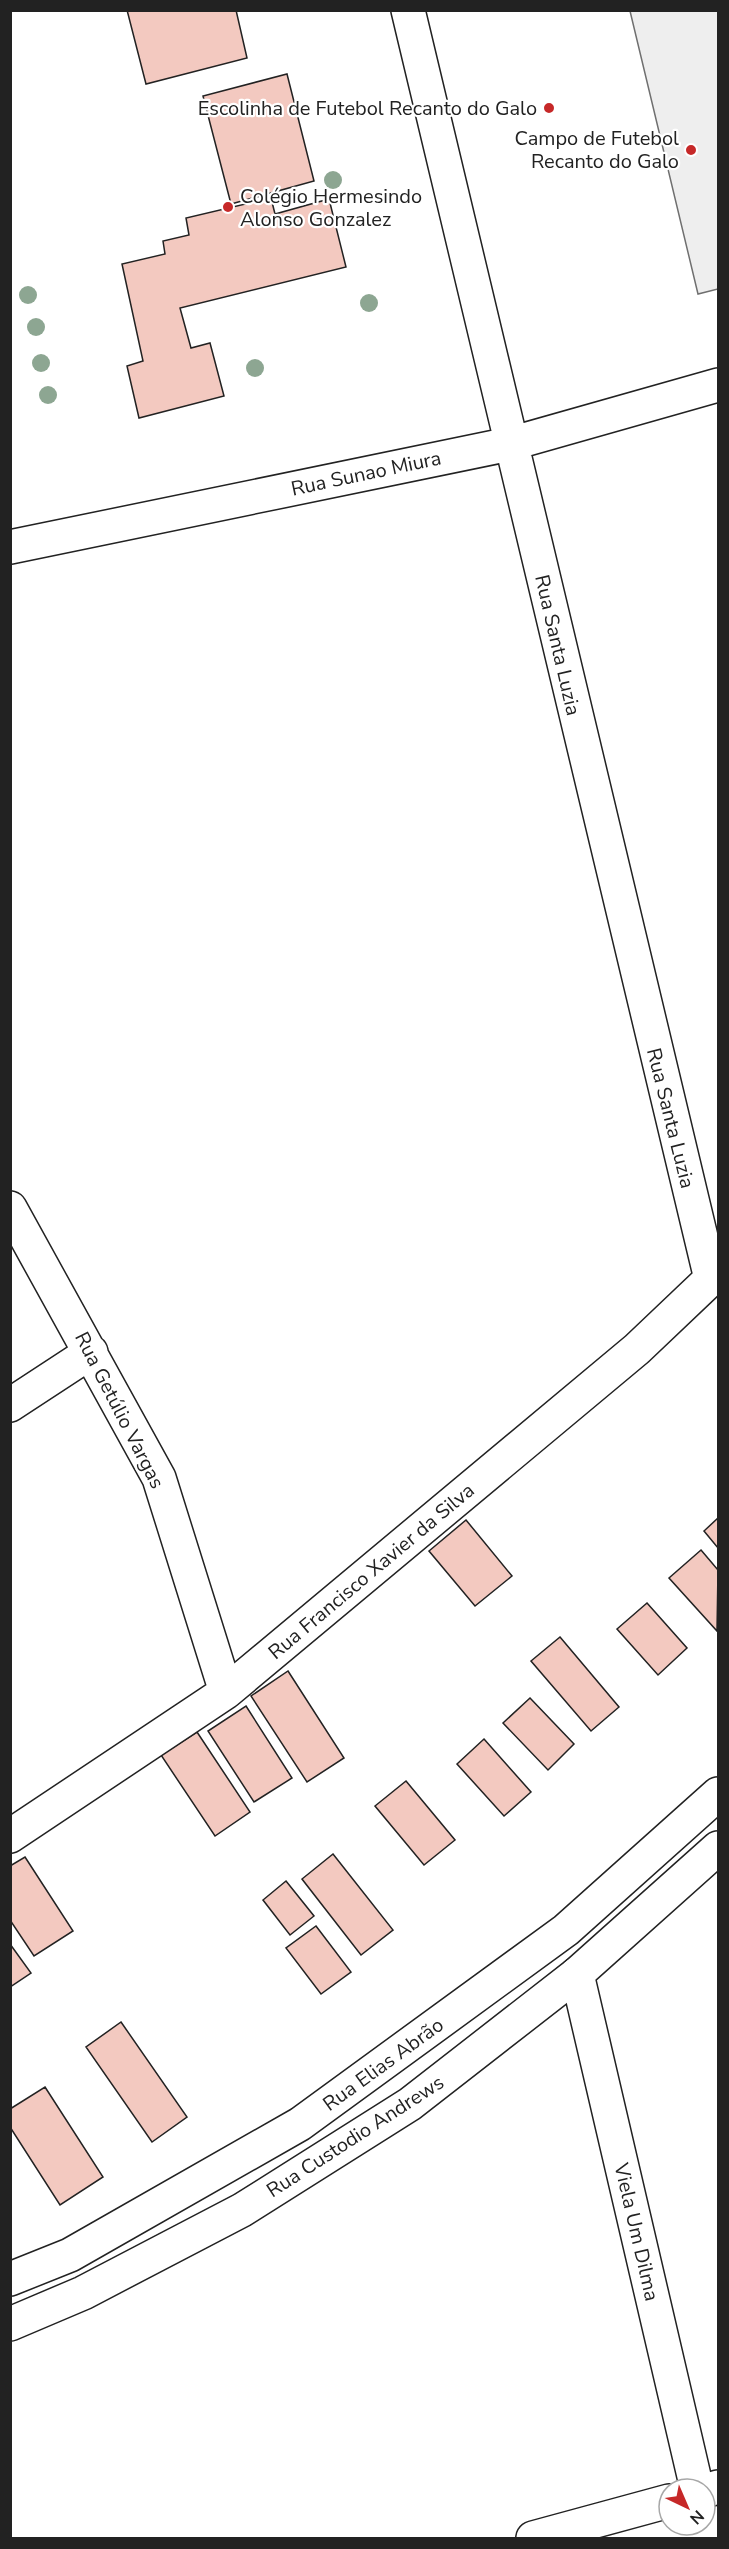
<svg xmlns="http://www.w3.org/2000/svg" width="729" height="2549" font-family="'Nunito Sans',sans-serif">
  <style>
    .green { fill: #eee; stroke: #6f6f6f; stroke-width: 1.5 }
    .building { fill: #f3c9c0; stroke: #222; stroke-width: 1.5 }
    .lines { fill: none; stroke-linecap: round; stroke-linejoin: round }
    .street-casing { stroke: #222; stroke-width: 36 }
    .secondary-casing { stroke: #222; stroke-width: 36 }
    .street { stroke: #fff; stroke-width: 33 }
    .secondary { stroke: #fff; stroke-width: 33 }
    .tree { fill: #8da692 }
    .poi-dot { fill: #c62828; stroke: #fff; stroke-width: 2 }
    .labels { text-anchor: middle; stroke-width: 4.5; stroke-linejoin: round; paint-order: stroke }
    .poi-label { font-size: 20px; fill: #222; stroke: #fff; text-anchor: end }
    .street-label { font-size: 20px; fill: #222; stroke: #fff }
  </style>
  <rect width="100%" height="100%" fill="#fff"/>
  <path class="green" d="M630 11H718V289L698 294Z"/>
  <path class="building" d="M127 10H236L247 58 146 84Z
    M287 74 314 181 231 204 203 96Z
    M271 198 275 214 329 199 346 267 180 308 191 348 210 343 224 396 139 418 127 366 143 361 122 264 165 254 163 241 189 235 186 218Z
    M718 1518V1548L704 1531Z
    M466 1520 512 1576 475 1606 429 1551Z
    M701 1550 718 1570 717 1631 669 1578Z
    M647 1603 687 1648 658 1675 617 1629Z
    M560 1637 619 1707 591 1731 531 1661Z
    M288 1671 344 1758 307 1782 251 1696Z
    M530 1698 574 1744 548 1770 503 1723Z
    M246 1706 292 1778 254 1802 208 1731Z
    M197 1732 250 1812 215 1836 161 1755Z
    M484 1739 531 1792 504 1816 457 1764Z
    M406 1781 455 1840 424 1865 375 1806Z
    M333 1854 393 1930 361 1955 302 1879Z
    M25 1857 73 1931 34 1956 10 1920V1866Z
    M286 1881 314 1916 290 1935 263 1900Z
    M316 1926 351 1972 321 1994 286 1948Z
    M10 1944 31 1973 10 1987Z
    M121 2022 187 2117 152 2142 86 2047Z
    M45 2087 103 2177 60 2205 10 2127V2109Z"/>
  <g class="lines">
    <defs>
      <path id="street" d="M408 10 711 1279
        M10 547 510 444 718 385
        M10 1208 159 1478 226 1692
        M10 1405 91 1352
        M10 1836 226 1692 637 1349 718 1272
        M577 1974 697 2489"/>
      <path id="secondary" d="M10 2279 70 2255 300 2124 566 1930 718 1794
        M10 2324 83 2293 242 2210 410 2104 577 1974 718 1848
        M705 2491 718 2487
        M533 2538 669 2501"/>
    </defs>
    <use href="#street" class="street-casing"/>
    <use href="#secondary" class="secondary-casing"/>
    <use href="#street" class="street"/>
    <use href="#secondary" class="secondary"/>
  </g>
  <g class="tree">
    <circle cx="333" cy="180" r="9"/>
    <circle cx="28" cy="295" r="9"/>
    <circle cx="369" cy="303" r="9"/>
    <circle cx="36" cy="327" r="9"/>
    <circle cx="41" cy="363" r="9"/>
    <circle cx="255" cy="368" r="9"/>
    <circle cx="48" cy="395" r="9"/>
  </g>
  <g class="poi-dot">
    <circle cx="549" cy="108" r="6"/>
    <circle cx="691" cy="150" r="6"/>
    <circle cx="228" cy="207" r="6"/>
  </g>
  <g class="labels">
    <g class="poi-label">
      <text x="537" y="115">Escolinha de Futebol Recanto do Galo</text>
      <text x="679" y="145">Campo de Futebol<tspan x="679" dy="23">Recanto do Galo</tspan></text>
      <text x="240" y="203" text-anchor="start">Colégio Hermesindo<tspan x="240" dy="23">Alonso Gonzalez</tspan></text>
    </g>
    <g class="street-label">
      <text transform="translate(366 473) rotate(-12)" y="7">Rua Sunao Miura</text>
      <text transform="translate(558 645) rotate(77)" y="7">Rua Santa Luzia</text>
      <text transform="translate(671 1118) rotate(76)" y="7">Rua Santa Luzia</text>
      <text transform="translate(120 1410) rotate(63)" y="7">Rua Getúlio Vargas</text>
      <text transform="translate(371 1571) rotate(-40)" y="7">Rua Francisco Xavier da Silva</text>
      <text transform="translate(383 2064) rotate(-36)" y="7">Rua Elias Abrão</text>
      <text transform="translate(355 2136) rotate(-33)" y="7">Rua Custodio Andrews</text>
      <text transform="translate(637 2232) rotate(77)" y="7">Viela Um Dilma</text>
    </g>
  </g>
  <rect width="729" height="2549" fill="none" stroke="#222222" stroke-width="24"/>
  <g transform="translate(687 2507) rotate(136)"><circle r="28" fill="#ffffff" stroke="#a7a7a7" stroke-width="1.5"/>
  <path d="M0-4.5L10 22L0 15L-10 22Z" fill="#c62828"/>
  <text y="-9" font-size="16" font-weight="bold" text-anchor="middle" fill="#222222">N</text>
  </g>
</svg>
